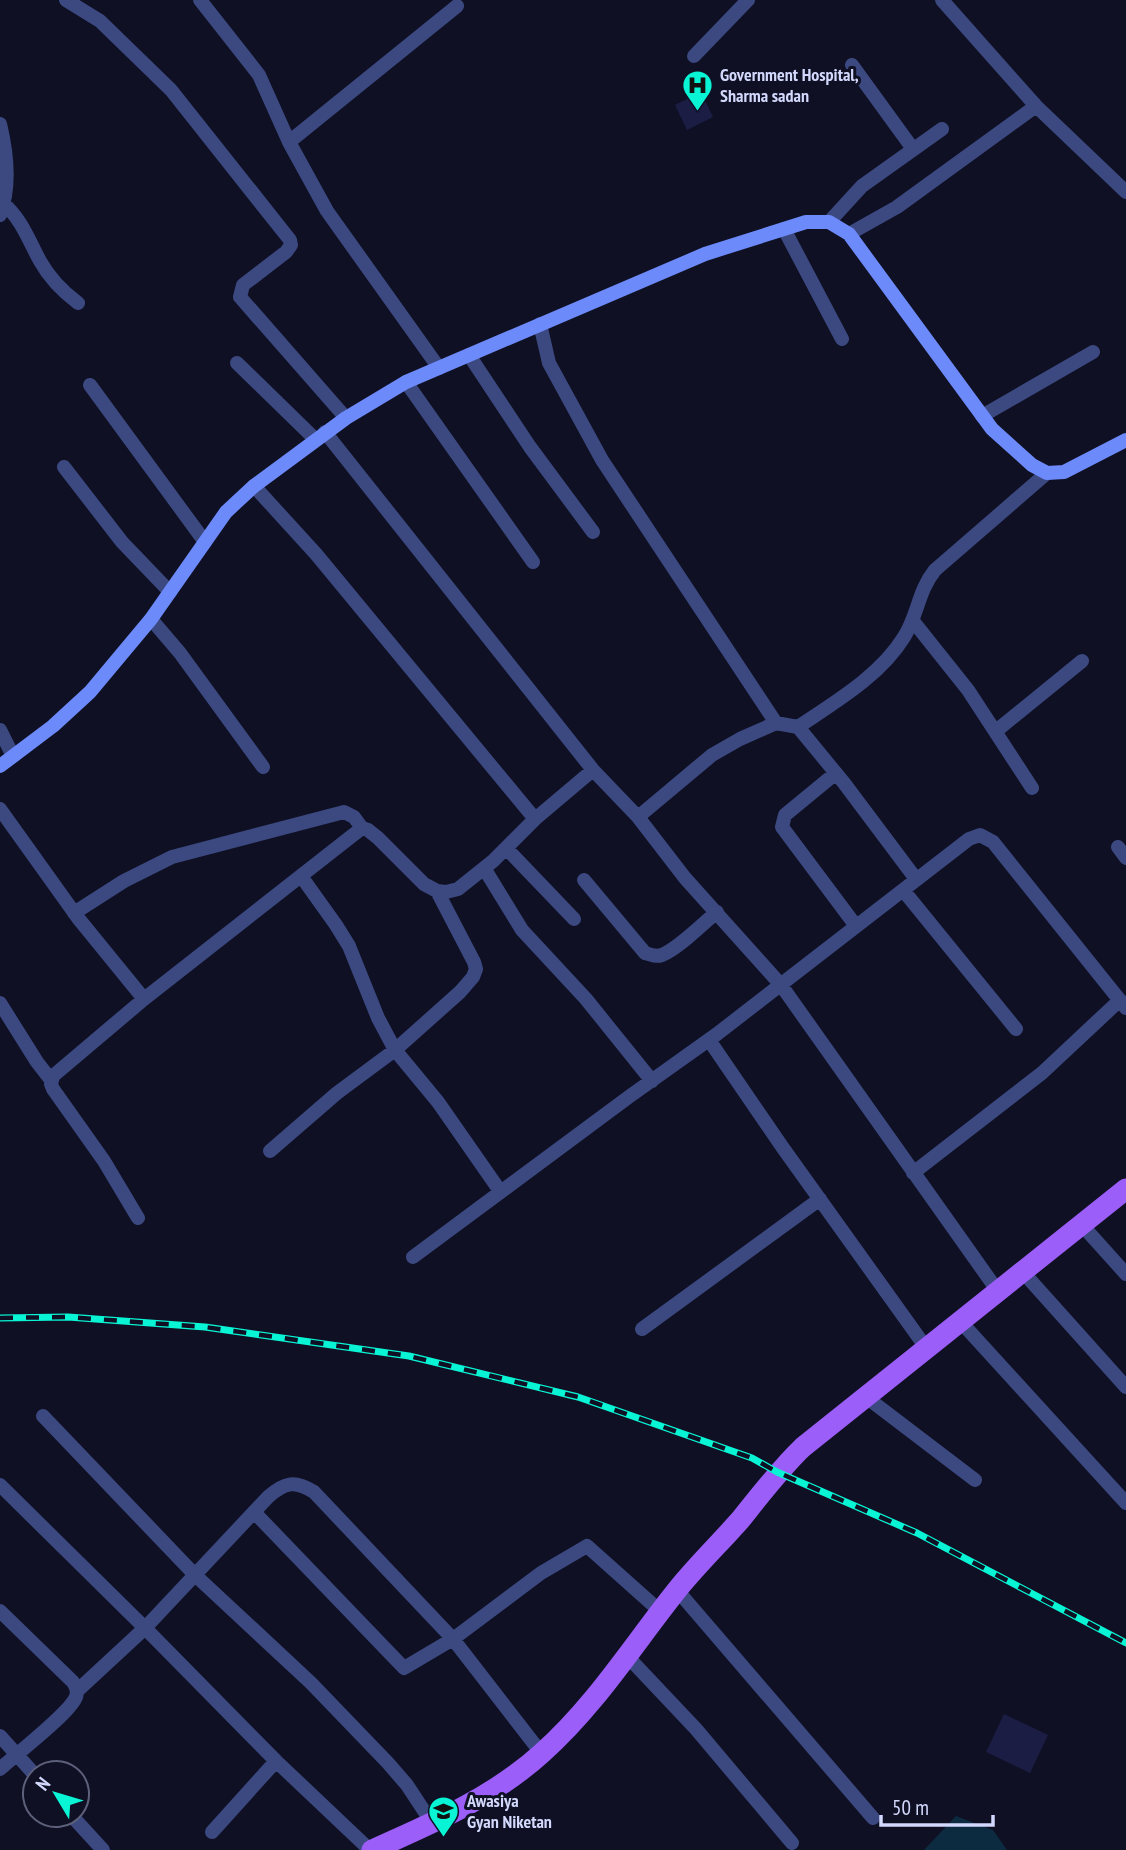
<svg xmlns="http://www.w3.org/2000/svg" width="1126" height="1850" font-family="'PT Sans Narrow',sans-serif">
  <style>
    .water { fill: #0c2b40 }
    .building { fill: #1c1d44 }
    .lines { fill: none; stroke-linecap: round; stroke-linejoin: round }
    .street { stroke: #3c4981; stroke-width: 14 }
    .secondary { stroke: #6d8afa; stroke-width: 14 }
    .primary { stroke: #9b5ef9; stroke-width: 21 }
    .rail-casing { stroke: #09f4d5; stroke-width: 7 }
    .rail { stroke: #0f1023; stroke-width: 4.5; stroke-dasharray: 13; stroke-linecap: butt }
    .labels { text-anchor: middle; stroke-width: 6; stroke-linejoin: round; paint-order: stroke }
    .poi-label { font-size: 18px; font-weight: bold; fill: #d3d8fd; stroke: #0f1023; text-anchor: start }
  </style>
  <rect width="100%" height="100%" fill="#0f1023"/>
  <path class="water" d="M956 1816 993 1830 1007 1850H924Z"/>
  <path class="building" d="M701 92 713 117 687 130 675 105Z
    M1004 1714 1048 1735 1030 1773 986 1752Z"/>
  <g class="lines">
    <path class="street" d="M66 0 100 21 171 90 290 240 291 245 286 252 243 285 240 297 346 418
      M200 0 259 75 289 142 327 211 439 368
      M942 0 1036 106 1126 192
      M694 56 748 0
      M852 65 913 149
      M0 124C7 153 11 186 0 215
      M289 142 457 6
      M4 204C22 220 29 241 40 261 50 279 62 291 78 303
      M829 222 862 186 942 129
      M784 229 842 339
      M849 234 897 207 1036 106
      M540 324 549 363 602 460 776 723
      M469 355 530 447 593 532
      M237 363 315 439
      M406 382 533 562
      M90 385 205 542
      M982 416 1093 352
      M325 432 593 770 638 817 685 878 781 985 997 1290
      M64 467 122 542 170 592
      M254 486 316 554 535 819
      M151 619 180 653 263 767
      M913 621 968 690 1032 788
      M798 727 844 783 916 879
      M0 730 13 756
      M996 731 1082 661
      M836 773 785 815 782 827 856 926
      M0 809 78 918 144 999
      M638 817 712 755 740 739 776 723 798 727C835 702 880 676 904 637 918 615 918 591 935 570L1047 473
      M1118 847 1126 858
      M507 849 574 919
      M484 868 522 930 586 999 652 1081
      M301 876 336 925 349 946 378 1018 395 1050 438 1102 500 1191
      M584 880 645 953C651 955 656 957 662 955 679 948 702 924 717 912
      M903 890 1016 1029
      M74 913 124 881 172 857 344 812 354 817 362 828 368 830 378 838 424 884 437 891 446 892 458 889 493 861 535 819 593 770
      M0 1003 37 1062 51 1080
      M709 1040 783 1148 927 1349
      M270 1151 337 1093 395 1050 460 992 473 977 476 969 474 962 437 891
      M913 1173 1042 1073 1120 1000
      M138 1218 104 1161 53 1089 51 1084 53 1076 144 999 362 828
      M1081 1224 1126 1274
      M413 1257 630 1096 717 1034 969 839 980 835 993 842 1126 1008
      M1022 1271 1126 1387
      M960 1321 1126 1503
      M642 1329 820 1199
      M866 1397 975 1480
      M43 1416 195 1575 311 1683 388 1763 407 1785 432 1823
      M0 1485 145 1628 276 1761 370 1850
      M254 1512 404 1668 453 1639 541 1573 587 1546 661 1612
      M677 1590 873 1818
      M0 1611 73 1682C76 1687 78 1691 76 1697 69 1714 16 1754 0 1769
      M628 1657 696 1729 792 1843
      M77 1691 145 1628 268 1497C285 1482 295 1480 314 1492L453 1639 542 1754
      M0 1736 35 1775
      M71 1815 103 1850
      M212 1832 276 1761"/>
    <path class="secondary" d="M0 766 53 726 90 692 151 619 226 512 254 486 346 418 406 382 705 254 806 222H829L849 234 992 429 1032 465 1047 473 1064 472 1126 440"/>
    <path class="primary" d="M372 1850C431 1824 494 1797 542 1753 595 1706 633 1645 677 1590 697 1565 720 1543 741 1519 761 1494 780 1469 803 1447L1126 1189"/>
    <defs>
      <path id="rail" d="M0 1318 68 1317 205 1327 409 1356 578 1397 752 1458 777 1472 917 1533 1126 1643"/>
    </defs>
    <use href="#rail" class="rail-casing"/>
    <use href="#rail" class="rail"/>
  </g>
  <defs>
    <symbol id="hospital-pin" viewBox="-11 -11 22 30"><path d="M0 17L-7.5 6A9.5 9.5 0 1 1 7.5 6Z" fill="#09f4d5" stroke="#0f1023"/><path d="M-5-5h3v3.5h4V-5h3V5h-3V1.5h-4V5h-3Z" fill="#111"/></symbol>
    <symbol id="school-pin" viewBox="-11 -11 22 30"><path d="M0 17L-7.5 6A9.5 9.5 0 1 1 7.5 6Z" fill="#09f4d5" stroke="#0f1023"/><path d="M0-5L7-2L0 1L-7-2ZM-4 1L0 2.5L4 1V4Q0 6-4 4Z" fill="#111"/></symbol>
  </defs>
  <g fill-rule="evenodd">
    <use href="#hospital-pin" x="680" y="68" width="35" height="47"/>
    <use href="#school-pin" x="426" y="1794" width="35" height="47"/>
  </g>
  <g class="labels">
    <g class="poi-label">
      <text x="720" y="81">Government Hospital,<tspan x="720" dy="21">Sharma sadan</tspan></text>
      <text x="467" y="1807">Awasiya<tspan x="467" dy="21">Gyan Niketan</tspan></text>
    </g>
  </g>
  <g transform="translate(56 1794) rotate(308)"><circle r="33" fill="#0f1023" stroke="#5d607a" stroke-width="2"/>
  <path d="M0-5L12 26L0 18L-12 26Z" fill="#09f4d5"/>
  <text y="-10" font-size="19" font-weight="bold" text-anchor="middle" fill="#d3d8fd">N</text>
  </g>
  <path d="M881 1815v10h112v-10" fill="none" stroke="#d3d8fd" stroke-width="3.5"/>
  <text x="892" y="1815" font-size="21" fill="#d3d8fd" stroke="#0f1023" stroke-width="5" paint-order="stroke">50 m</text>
</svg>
